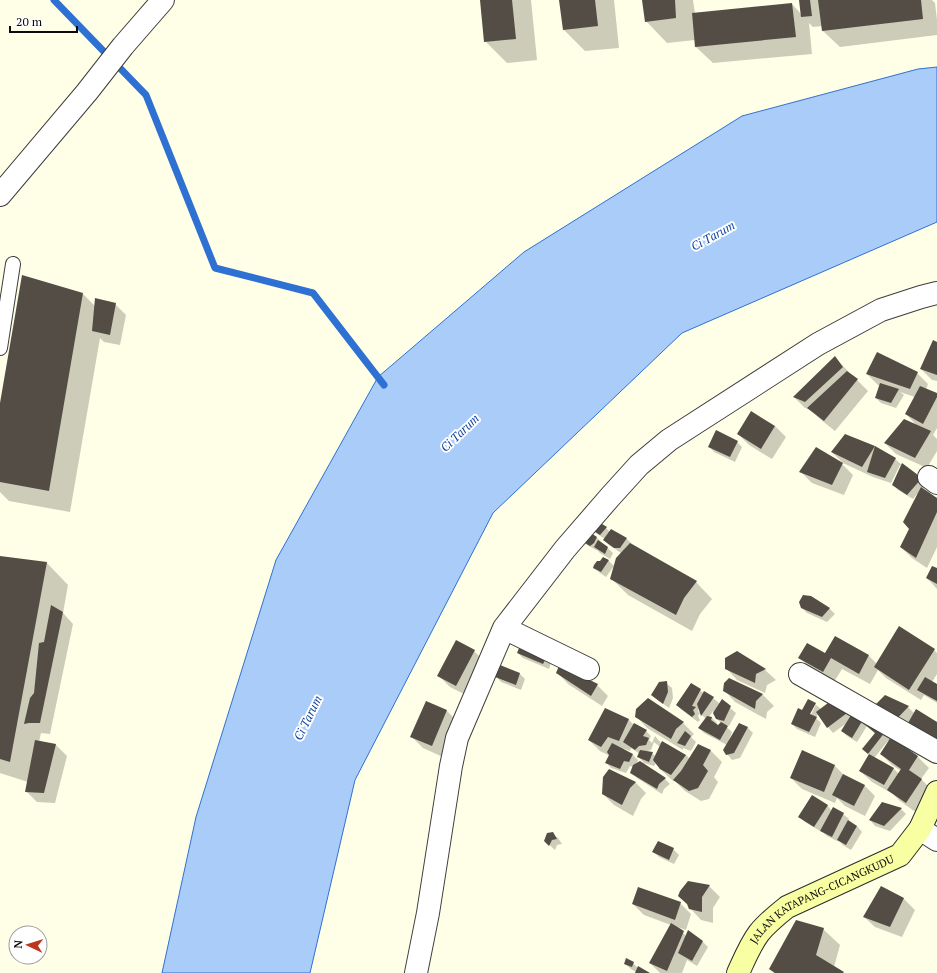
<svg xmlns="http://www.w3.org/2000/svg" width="937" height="973" font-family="'PT Serif',serif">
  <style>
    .water { fill: #a9ccf8; stroke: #2e71d2 }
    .shadow { fill: #0003; fill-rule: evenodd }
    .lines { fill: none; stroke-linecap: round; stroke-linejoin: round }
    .stream { stroke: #2e71d2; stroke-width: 7 }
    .building { fill: #534d46 }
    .lane-casing { stroke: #3d3d3d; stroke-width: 16 }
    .street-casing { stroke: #3d3d3d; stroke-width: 24 }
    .secondary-casing { stroke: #2c2c2c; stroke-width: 24 }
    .lane { stroke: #fff; stroke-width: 14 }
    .street { stroke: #fff; stroke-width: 22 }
    .secondary { stroke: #f8ffa2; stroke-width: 22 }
    .labels { text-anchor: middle; stroke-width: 4; stroke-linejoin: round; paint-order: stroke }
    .street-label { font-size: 11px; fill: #0a0a0a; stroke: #fff }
    .water-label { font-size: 12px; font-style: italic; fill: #10459e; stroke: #fff }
  </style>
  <rect width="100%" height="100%" fill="#ffffe7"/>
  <path class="water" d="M937 67V222L682 333 493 513 355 780 310 973H162L196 817 276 560 378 377 524 252 742 116 918 69Z"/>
  <path class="shadow" d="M481 0H531L537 60 507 63 485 41Z
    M560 0H614L619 48 585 51 564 30Z
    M643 0H693L695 14 792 4 801 14 800 0H932L935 3 937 20V35L840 47 823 31 822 26 813 27 809 23 812 54 713 63 696 47 695 40 667 43 646 21Z
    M83 294 95 306 115 304 126 315 120 345 104 342 100 338 70 512 9 501 0 492V409Z
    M937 343V381L932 380 921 369Z
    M835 358 846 369 851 375 857 380 868 391 835 431 820 419 811 410 805 408 794 397Z
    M917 373 928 384 926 390 937 394V428L933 435 937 439V451L927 468 896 454 885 443 918 427 906 414 915 397 900 392 904 395 896 408 881 403 876 398 880 386 878 385 867 374Z
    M775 426 786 437 772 459 749 445 738 434Z
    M737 442 742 447 735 462 714 452 709 446Z
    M874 447 895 459 902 465 926 483 922 489 937 499V547L927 568 912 558 901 547 910 528 918 495 917 494 913 499 898 490 893 484 902 465H900L891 483 873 477 843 463 832 452Z
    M842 464 853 475 844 495 812 483 801 472Z
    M591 528H606L610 532 611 530 627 539 632 544 696 582 712 599 700 614 692 631 628 595 611 578 621 553 609 545 604 540 605 539 596 533Z
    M588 532 597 538 613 553 610 559 600 553 597 550H596L587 545 582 540Z
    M0 557 47 563 68 585 63 613 73 624 50 734 41 733 39 742 56 745 67 756 55 803 37 802 26 791 28 782 0 773Z
    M604 558 609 561 614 566 606 577 600 573 594 568Z
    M937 569V589L927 578Z
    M811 597 830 609 835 614 827 622 807 613 802 608Z
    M900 628 934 650 937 653V674L932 682 937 685V703L924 695 921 700 886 678 878 670 870 684 842 669 834 682 811 669 800 658 825 655 869 656 877 664Z
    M474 651 485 662 468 696 450 687 439 676Z
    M737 652 765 670 776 680 767 685 765 693 737 680 726 668Z
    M518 653 552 660 549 669 523 658Z
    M557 672 587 675 608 696 602 706 568 684Z
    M520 674 525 679 521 690 501 682 496 676Z
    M729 679 763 695 774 706 767 712 766 719 735 702 724 690Z
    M666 683 672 688 673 698 669 708 658 700Z
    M700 690 704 694 713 698 720 704 722 701 736 713 729 726 723 724 732 732 729 740H730L740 724 748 728 753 733 740 758 732 760 727 754V745L704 733 699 728 706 719 702 715 699 708 698 711 700 713 698 716 700 720 698 722 682 710 677 705ZM713 711 717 719 721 723 718 727 716 725 717 723 712 718 709 717Z
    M885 696 908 707 915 714 937 723V744L876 706Z
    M648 699 683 723 694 734 691 737 696 742 691 751 683 748V750L647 728 636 716Z
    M426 702 447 711 458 722 443 757 423 748 412 737Z
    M815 704 821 709 841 704 850 717 853 713 885 733 891 739 918 757 929 768 921 779 933 791 917 813 900 801 893 794 872 782 860 771 870 755 864 749 876 734 867 726 857 742 847 736 842 731 847 723 833 733 828 727 818 714 816 718 821 723 815 737 797 729 792 724 803 712ZM814 704H816L809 719 807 718ZM888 741 889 742 881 754 892 765 901 771 899 774 893 768 874 758Z
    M628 719 634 725 646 731 651 736 649 740 652 743 655 736 662 744 663 743 686 755 690 759 698 746 711 751 722 762 714 777 718 782 709 799 701 801 685 791 676 782 672 780 660 769 656 763 654 766 644 763 639 757 640 754 631 748 630 751 624 749 623 750 633 755 638 760 636 765 640 763 665 779 670 784 664 789 662 794 637 778 632 773 633 767 630 766 626 773 611 768 606 762 610 756 600 751 589 740ZM654 742 660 747 656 757 652 753 644 752 651 750Z
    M802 752 835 766 845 776 864 785 875 796 865 816 845 806 837 798 835 803 802 789 791 778Z
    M635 782 646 793 641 799 633 816 614 805 603 794Z
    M883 804 901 809 906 814 890 831 875 826 870 820Z
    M827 805 832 811 843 814 849 819 848 821 857 826 862 832 851 850 843 845 838 840 837 841 827 836 821 830 820 831 805 822 800 817Z
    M552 833 558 838 562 844 557 845 555 850 545 841Z
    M673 849 679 855 674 864 659 857 654 852Z
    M709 886 720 897 713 908V923L701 920 690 908Z
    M881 887 904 899 915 910 902 937 875 927 864 917Z
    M680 903 691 914 686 930 677 927 686 936 688 932 703 942 708 947 697 966 687 960 682 973H660L650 963 671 925 644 915 633 904Z
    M823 929 840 945 834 967 843 973H774L770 969Z
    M633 963 638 968 648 973H636V972L631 969 625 964Z"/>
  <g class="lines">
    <path class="stream" d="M54 0 146 95 215 268 313 293 384 385"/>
  </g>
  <path class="building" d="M480 0H512L516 39 484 42Z
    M559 0H595L598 26 563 30Z
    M642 0H675L676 18 645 22Z
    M799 0H810L812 16 801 17Z
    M818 0H921L923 19 822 31Z
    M792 3 796 37 695 47 692 13Z
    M22 275 83 293 49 491 0 482V403Z
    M95 298 116 303 110 335 92 331Z
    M933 340 937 342V375L920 369Z
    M877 352 918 372 910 389 866 374Z
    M835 356 843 367 805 402 793 397Z
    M847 371 858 379 824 421 807 408Z
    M880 383 899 389 891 403 875 398Z
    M920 386 937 393V397L923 424 905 414Z
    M751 411 775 426 761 449 737 434Z
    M904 419 931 431 915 458 884 443Z
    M716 430 738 441 730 457 708 447Z
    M845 434 875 446 862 467 831 452Z
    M875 446 896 458 885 478 867 472Z
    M816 447 843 463 832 485 799 472Z
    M902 463 922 478 907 495 892 485Z
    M921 487 937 498V512L916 558 900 547 909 529 903 522Z
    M597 521 607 527 600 535 589 528Z
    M611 529 627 538 620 548H614L603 540Z
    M588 531 597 537 594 543 590 546 580 540Z
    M598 540 608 547 605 554 594 547Z
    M630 543 697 581 684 598 676 615 610 579 616 558Z
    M0 556 47 562 10 762 0 759Z
    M603 557 609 560 601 572 593 568 594 565 597 561H600Z
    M932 566 937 568V584L926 578Z
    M803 595 811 596 830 608 822 617 801 608 799 602Z
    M51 605 63 612 40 723H29L24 724 30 698 34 693 39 643 44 642Z
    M899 626 935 649 909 690 874 667Z
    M835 636 869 655 859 674 831 658 823 672 798 658 807 643 825 653Z
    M456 640 475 650 456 686 437 676Z
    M521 643 548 654 543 664 517 653Z
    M737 651 766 669 756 674 755 683 725 669V658Z
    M500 665 520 673 516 685 495 677Z
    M559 666 598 684 591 696 556 673Z
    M925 677 937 684V701L917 690Z
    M729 678 763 694 756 701 755 709 723 691 724 683Z
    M667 681 668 692 663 704 651 695 659 682Z
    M691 683 701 689 692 706 696 707 693 710 695 714 692 717 676 705Z
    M704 691 714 697 701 716 697 704Z
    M885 695 909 706 891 725 875 705Z
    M836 697 847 713 827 728 816 712Z
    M648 698 684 722 676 729 671 739 635 717 636 709Z
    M722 699 731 706 724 721 716 719 713 713Z
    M808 699 816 703 810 714 817 717 809 732 791 724 798 708 802 710Z
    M426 701 447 710 432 746 410 737Z
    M605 708 629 719 619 741 608 737 601 747 588 740Z
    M916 709 937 722V741L908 723Z
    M853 712 864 718 852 738 841 731Z
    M707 716 712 717 711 720 718 725 721 722 728 726 720 740 698 728Z
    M868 718 885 732 868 754 862 749 875 733 863 723Z
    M634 723 647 730 643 736 649 738 646 745 639 746 635 750 623 742Z
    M739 723 748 727 734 753 726 755 723 750Z
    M685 731 691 736 685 746 677 743Z
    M891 737 918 756 909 770 922 779 906 803 887 790 901 769 880 754Z
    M35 740 56 744 44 793 25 792Z
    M662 741 686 755 671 775 660 769 653 760Z
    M612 743 633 754 629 762 624 761 620 769 605 763 609 755 607 752Z
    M698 744 711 750 703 765 708 771 698 788 689 791 673 780 681 771Z
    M640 750 653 752 649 762 637 757Z
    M802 750 835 765 824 792 790 778Z
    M869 754 894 768 884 785 859 771Z
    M640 761 666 778 659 784 657 789 630 773 633 765Z
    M609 769 636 782 630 788 622 805 602 794 603 777Z
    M843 774 865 785 854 806 832 795Z
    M812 795 828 805 814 827 798 817Z
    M882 802 902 808 884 826 869 820Z
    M833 807 844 813 832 837 820 831Z
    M848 820 857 826 846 845 837 840Z
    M553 832 557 839 552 840 549 846 544 841 547 833Z
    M658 841 674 848 669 860 652 852Z
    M688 881 710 885 702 897V912L689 909 687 904 678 896 680 891Z
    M881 886 904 898 890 927 863 917Z
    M638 887 681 902 675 920 632 904Z
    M796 920 824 928 816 955 844 972 843 973H775L769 969Z
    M671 923 684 931 667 971 649 963Z
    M688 930 703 941 692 961 678 953Z
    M626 958 634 962 632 967 624 964Z
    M638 966 650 973H635Z"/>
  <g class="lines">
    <defs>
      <path id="lane" d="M0 348 13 264"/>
      <path id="street" d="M0 195 87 92 123 46 163 0
        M929 477 937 483
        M504 628 588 669
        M800 674 937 752
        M920 829 937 840
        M416 973 428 913 451 766 457 738 504 628 565 549 610 497 639 465 669 440 818 344 881 310 921 297 937 293"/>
      <g id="secondary">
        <path id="s1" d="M738 973C744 960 750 945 759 933 767 923 777 915 787 907L900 855 920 829 937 792"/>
      </g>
    </defs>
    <use href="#lane" class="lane-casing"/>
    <use href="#street" class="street-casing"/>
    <use href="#secondary" class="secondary-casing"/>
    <use href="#lane" class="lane"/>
    <use href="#street" class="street"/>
    <use href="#secondary" class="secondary"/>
  </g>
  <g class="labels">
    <g class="street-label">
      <text dy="4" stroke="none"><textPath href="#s1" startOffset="117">JALAN KATAPANG-CICANGKUDU</textPath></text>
    </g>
    <g class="water-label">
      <text transform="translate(713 236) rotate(-29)" y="4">Ci Tarum</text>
      <text transform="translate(460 433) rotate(-44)" y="4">Ci Tarum</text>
      <text transform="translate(308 718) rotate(-64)" y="4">Ci Tarum</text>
    </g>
  </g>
  <g transform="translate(28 945) rotate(274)"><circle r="19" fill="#ffffff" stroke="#9d9d9d"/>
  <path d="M0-3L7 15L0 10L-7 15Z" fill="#bd351e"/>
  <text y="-6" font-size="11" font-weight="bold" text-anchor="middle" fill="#0a0a0a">N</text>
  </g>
  <path d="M10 26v6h67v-6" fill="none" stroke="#0a0a0a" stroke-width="2"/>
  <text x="16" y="26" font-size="12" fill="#0a0a0a" stroke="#ffffff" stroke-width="3" paint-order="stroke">20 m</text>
</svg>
